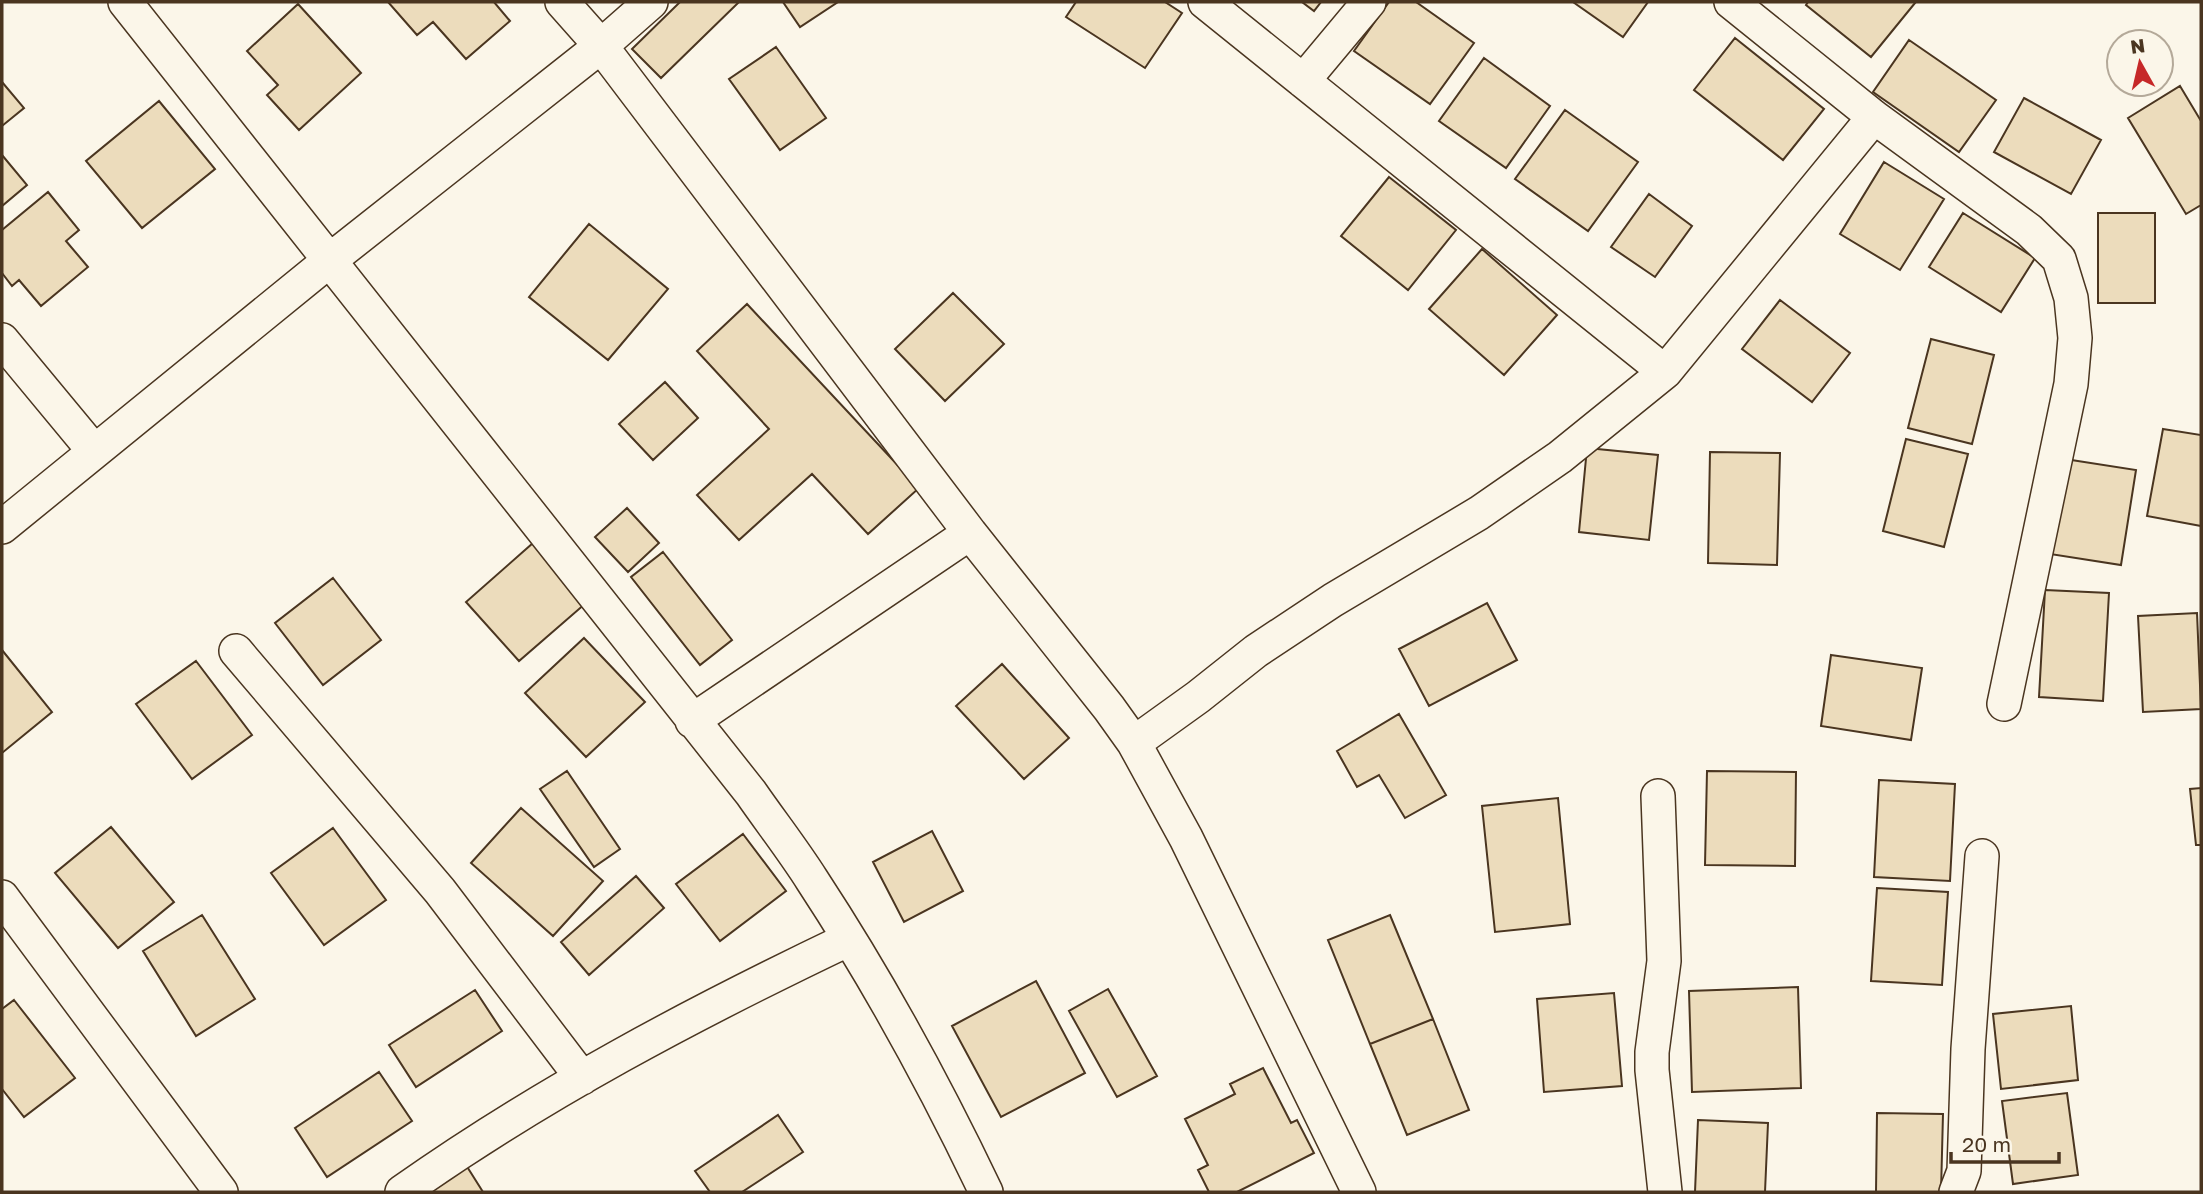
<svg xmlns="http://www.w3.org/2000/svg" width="2203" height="1194" font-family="'Golos Text',sans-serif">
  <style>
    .building { fill: #ecdcbc; stroke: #4a3520; stroke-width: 2 }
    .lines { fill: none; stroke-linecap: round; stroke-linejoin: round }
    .minor-casing { stroke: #4a3520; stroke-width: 36 }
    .minor { stroke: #fbf6e9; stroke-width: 33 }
  </style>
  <rect width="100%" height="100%" fill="#fbf6e9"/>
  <path class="building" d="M388 2H494L510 21 466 59 433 22 417 35Z
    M680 2H739L661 78 632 49Z
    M783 2H838L800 27Z
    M1076 2H1165L1182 13 1145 68 1066 17Z
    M1302 2H1321L1314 11Z
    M1389 2H1416L1474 43 1430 104 1354 51Z
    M1573 2H1648L1623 37Z
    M1808 2H1914L1915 3 1871 57 1806 5Z
    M298 4 361 73 299 130 267 95 278 85 247 51Z
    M1735 38 1824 109 1783 160 1694 90Z
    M1909 40 1996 100 1959 152 1873 92Z
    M776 47 826 118 780 150 729 79Z
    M1484 58 1550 106 1506 168 1439 121Z
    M2 82 24 108 2 126Z
    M2180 86 2201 121V205L2186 214 2128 118Z
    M2024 98 2101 140 2071 194 1994 152Z
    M159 101 215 169 142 228 86 161Z
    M1565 110 1638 162 1588 231 1515 179Z
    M2 155 27 185 2 206Z
    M1884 162 1944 199 1900 270 1840 234Z
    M1389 177 1456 230 1408 290 1341 236Z
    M48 192 79 230 66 241 88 267 41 306 19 280 12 286 2 273V230Z
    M1649 194 1692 226 1655 277 1611 247Z
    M1963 213 2035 258 2001 312 1929 267Z
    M2098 213H2155V303H2098Z
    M589 224 668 289 608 360 529 297Z
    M1482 249 1557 315 1504 375 1429 309Z
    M953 293 1004 344 945 401 895 349Z
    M1780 300 1850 353 1812 402 1742 349Z
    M747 304 919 488 868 534 812 474 739 540 697 495 769 429 697 351Z
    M1931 339 1994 355 1972 444 1908 428Z
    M665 382 698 418 653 460 619 424Z
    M2163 429 2201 435V526L2147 516Z
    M1906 439 1968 454 1944 547 1883 531Z
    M1587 448 1658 455 1649 540 1579 532Z
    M1710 452 1780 453 1777 565 1708 563Z
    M2065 459 2136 470 2121 565 2050 554Z
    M627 508 659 543 628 572 595 537Z
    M533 543 586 603 519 661 466 602Z
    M663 552 732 640 700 665 631 577Z
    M333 578 381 640 323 685 275 623Z
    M2045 590 2109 593 2103 701 2039 697Z
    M1487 603 1517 660 1429 706 1399 649Z
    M2197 613 2201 709 2143 712 2138 616Z
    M584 638 645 702 586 757 525 693Z
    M2 650 52 712 2 753Z
    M1831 655 1922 668 1911 740 1821 726Z
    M196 661 252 735 192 779 136 704Z
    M1002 664 1069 738 1024 779 956 706Z
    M1399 714 1446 795 1405 818 1379 775 1357 787 1337 751Z
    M567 771 620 849 594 867 540 789Z
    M1707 771 1796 772 1795 866 1705 865Z
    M1879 780 1955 784 1950 881 1874 877Z
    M2201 788V845H2196L2190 789Z
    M1558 798 1570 924 1495 932 1482 806Z
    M521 808 603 881 553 936 471 863Z
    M111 827 174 902 118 948 55 873Z
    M333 828 386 900 324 945 271 873Z
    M932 831 963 891 904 922 873 862Z
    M743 834 786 891 720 941 676 884Z
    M636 876 664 908 589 975 561 942Z
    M1877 888 1948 892 1942 985 1871 981Z
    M202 915 255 999 196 1036 143 951Z
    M1390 915 1433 1019 1370 1044 1328 940Z
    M1036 981 1085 1073 1001 1117 952 1026Z
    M1798 987 1801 1088 1692 1092 1689 991Z
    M1108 989 1157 1076 1117 1097 1069 1011Z
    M475 990 502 1031 416 1087 389 1045Z
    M1614 993 1622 1086 1544 1092 1537 999Z
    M14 1000 75 1078 24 1117 2 1089V1009Z
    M2071 1006 2078 1080 2001 1089 1993 1014Z
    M1433 1019 1469 1110 1407 1135 1370 1044Z
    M1263 1068 1291 1123 1297 1120 1314 1153 1237 1192H1209L1198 1170 1208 1165 1185 1119 1235 1094 1230 1084Z
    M379 1072 412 1121 327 1177 295 1128Z
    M2067 1093 2078 1175 2013 1184 2002 1101Z
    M1877 1113 1943 1114 1941 1192H1876Z
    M778 1115 803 1152 742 1192H710L695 1171Z
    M1698 1120 1768 1123 1765 1192H1695Z
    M466 1165 483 1192H422Z"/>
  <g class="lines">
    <defs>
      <path id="minor" d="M125 2 751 793C771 822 793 850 812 880 877 979 935 1085 986 1192
        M562 2 601 46 970 533 1109 708 1134 743 1186 838 1359 1192
        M1205 2 1665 372
        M1731 2 1874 117 2029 230 2059 259 2071 298 2075 338 2071 384 2004 704
        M1303 81 1369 2
        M2 340 94 451
        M2 527 330 260 601 46 651 2
        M236 651 440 891 582 1078
        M692 721 970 533
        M1134 743 1198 697 1256 651 1333 600 1479 513 1560 457 1665 372 1874 117
        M1658 796 1664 961 1652 1052V1070L1665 1192
        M2 897 221 1192
        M402 1192C542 1093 694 1013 849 939
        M1956 1192 1964 1171 1968 1049 1982 856"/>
    </defs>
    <use href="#minor" class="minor-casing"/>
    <use href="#minor" class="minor"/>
  </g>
  <rect width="2203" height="1194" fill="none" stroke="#4a3520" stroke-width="7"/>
  <g transform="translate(2140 63) rotate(352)"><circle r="33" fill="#fbf6e9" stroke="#b4a999" stroke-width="2"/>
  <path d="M0-5L12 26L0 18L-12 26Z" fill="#c62828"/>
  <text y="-10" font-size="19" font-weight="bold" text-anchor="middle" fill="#4a3520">N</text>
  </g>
  <path d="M1951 1152v10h108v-10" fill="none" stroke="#4a3520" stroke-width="3.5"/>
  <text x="1962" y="1152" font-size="21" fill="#4a3520" stroke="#fbf6e9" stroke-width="5" paint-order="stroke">20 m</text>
</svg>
